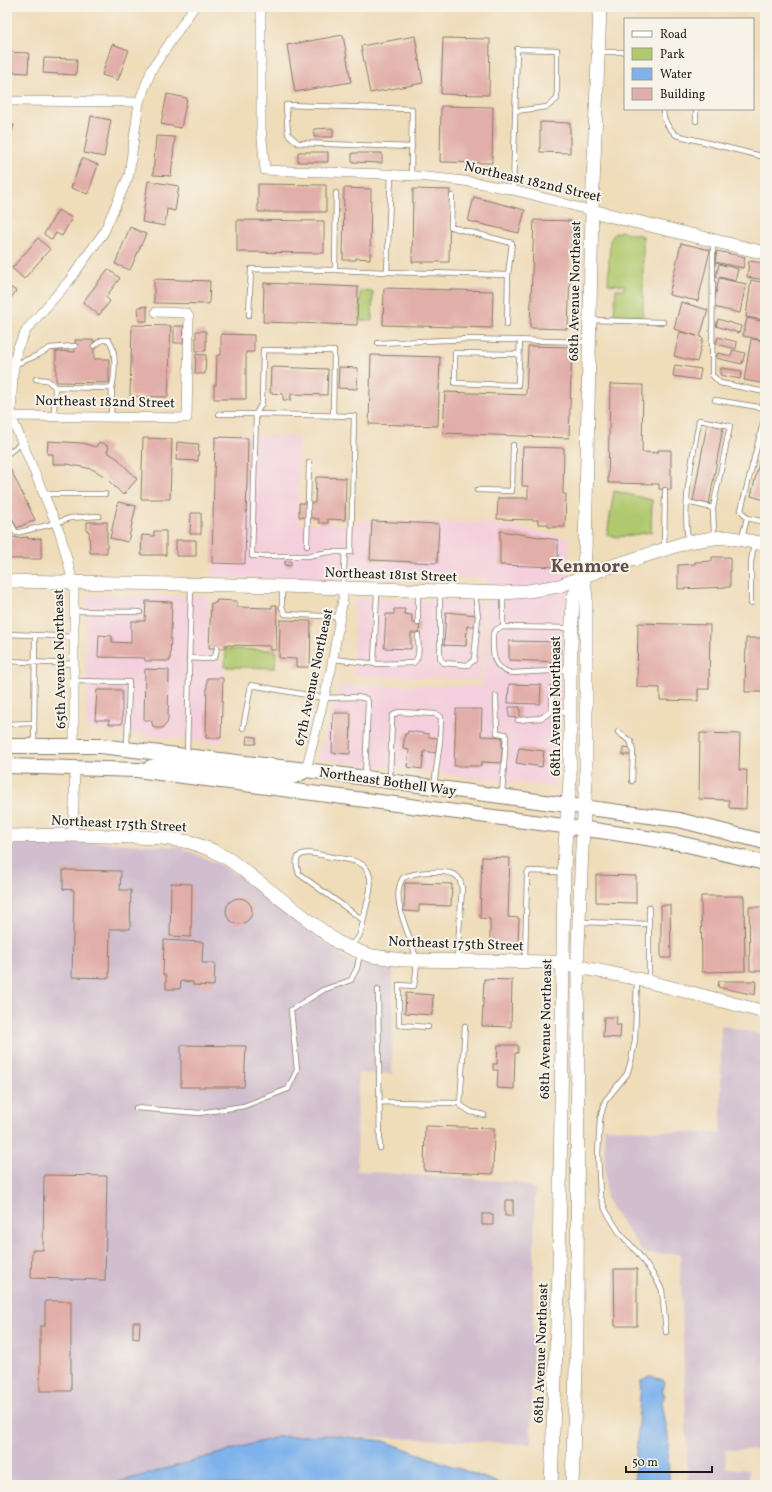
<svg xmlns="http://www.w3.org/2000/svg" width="772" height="1492" font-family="Vollkorn,serif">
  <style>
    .built { fill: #f4cfdd }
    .industrial { fill: #d0bdcd }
    .green { fill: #b0c96e; stroke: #667245 }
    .water { fill: #7fb2ec; stroke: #4e6784 }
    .building { fill: #e2aea9 }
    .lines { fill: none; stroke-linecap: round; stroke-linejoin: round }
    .lane-casing { stroke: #867c6a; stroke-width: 6 }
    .street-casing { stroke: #867c6a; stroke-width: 10 }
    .secondary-casing { stroke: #867c6a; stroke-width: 14 }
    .primary-casing { stroke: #867c6a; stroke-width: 16 }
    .lane { stroke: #fff; stroke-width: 4.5 }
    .street { stroke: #fff; stroke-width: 9 }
    .secondary { stroke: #fff; stroke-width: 13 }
    .primary { stroke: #fff; stroke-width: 14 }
    .labels { text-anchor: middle; stroke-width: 4; stroke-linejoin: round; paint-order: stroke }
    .street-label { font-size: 14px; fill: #1c1c1c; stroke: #f7f3e8 }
    .district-label { font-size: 18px; font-weight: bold; fill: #614f4d; stroke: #f7f3e8 }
  </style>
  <rect width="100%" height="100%" fill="#f7f3e8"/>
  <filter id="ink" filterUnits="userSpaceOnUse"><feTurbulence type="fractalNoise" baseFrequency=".025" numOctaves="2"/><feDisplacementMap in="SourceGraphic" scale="8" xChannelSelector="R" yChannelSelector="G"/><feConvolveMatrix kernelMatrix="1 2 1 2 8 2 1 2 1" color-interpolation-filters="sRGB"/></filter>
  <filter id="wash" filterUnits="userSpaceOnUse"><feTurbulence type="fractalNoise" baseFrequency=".012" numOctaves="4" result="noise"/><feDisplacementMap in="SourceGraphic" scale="16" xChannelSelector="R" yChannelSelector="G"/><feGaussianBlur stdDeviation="0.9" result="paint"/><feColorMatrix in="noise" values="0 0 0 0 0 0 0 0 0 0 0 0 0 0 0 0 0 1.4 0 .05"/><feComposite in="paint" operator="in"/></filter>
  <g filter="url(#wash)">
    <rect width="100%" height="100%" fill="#efdcb9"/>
    <path class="built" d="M214 435 298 436V523H357L364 520 490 523 569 538 560 752 553 787 318 759 339 686H483L487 578H213Z
      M86 595 209 596 208 647 224 668 223 743 87 729Z
      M355 598 483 602 480 679 353 675Z"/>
    <path class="industrial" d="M76 841 179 847 225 867 351 962 393 970 392 1074 358 1073 357 1171 516 1182 535 1189 531 1444 331 1435 277 1437 123 1481 113 1485H7V842Z
      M721 1025 765 1036V1450H725L726 1468 749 1470V1485H688L680 1254H644L606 1200 604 1128 721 1134Z"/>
    <path class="green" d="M620 231 643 236V316L614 314 616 289H625V285L608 284 610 241 614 234Z
      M360 291 373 292 372 321 359 320Z
      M614 491 652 500 651 532 618 537 607 535Z
      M226 649 276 650 275 668 225 667Z"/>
    <path class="water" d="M650 1376 663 1380 664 1382 662 1390 665 1396 662 1401 668 1436 669 1482 666 1485H634L641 1381Z
      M331 1435 384 1441 504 1485H113L123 1481 277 1437Z"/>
    <g id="blocks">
      <path class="building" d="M343 35 351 82 295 92 287 45Z
        M415 36 423 83 370 93 361 46Z
        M443 38 490 39 489 95 441 94Z
        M112 44 129 50 118 80 102 75Z
        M7 52 29 53 28 73 7 72Z
        M44 58 77 59 76 75 43 73Z
        M167 94 187 98 181 128 161 124Z
        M441 106 493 107 492 163 440 162Z
        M91 116 111 120 104 157 84 153Z
        M540 122 570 123V153L540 152Z
        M7 123 14 125 7 148Z
        M333 128V137H314V129Z
        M156 136 175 137 171 176 153 175Z
        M298 152H328V162H298Z
        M352 153H382V163L352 162Z
        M82 158 98 165 88 194 71 188Z
        M148 181 179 186 175 211 167 209 165 226 142 222Z
        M258 184 326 185V212H258Z
        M344 188 371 189 370 259 356 258V260H343Z
        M413 189 450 190 449 262H412Z
        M474 197 525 210 519 233 468 221Z
        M58 210 72 218 62 236 56 233 52 240 44 234Z
        M237 220 324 221V253L237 252Z
        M534 220 572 221 568 329 530 328Z
        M130 227 146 234 130 270 115 264Z
        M38 238 50 249 24 279 12 268Z
        M681 243 710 250 698 301 669 295Z
        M717 251 745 257 743 268 715 262Z
        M749 261 765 263V280L747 277Z
        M719 264 738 269 735 281 716 276Z
        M108 269 120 278 106 297 110 301 99 315 83 302Z
        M719 278 746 284 740 313 713 307Z
        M154 279 210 281 209 304 154 303Z
        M751 280 765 283V320L746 317Z
        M264 283 358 287 357 325 263 322Z
        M7 285 16 291 7 304Z
        M384 288 493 291 492 328 383 325Z
        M681 302 708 310 700 337 703 338 697 362 674 356 680 332 697 336 674 329Z
        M147 306V321H139L138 307Z
        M747 318 765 322 764 340 743 336Z
        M718 319 741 326 739 333 716 326Z
        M132 325 171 326 168 397 130 396Z
        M174 326H184L183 343H174Z
        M196 331H206V351H196Z
        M221 334 254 335V352H246V399H214V385H216L217 355H221Z
        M718 337 737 342 736 349 716 344Z
        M751 339 765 341V384L744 380Z
        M75 340H94V359H109V383L56 382V351L75 352Z
        M528 346 572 347 569 438 443 433 445 392 526 395Z
        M733 350 745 353 742 364 716 358 718 353 731 356Z
        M196 354 206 355 205 374H195Z
        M371 355 440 357 438 426 369 424Z
        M675 365 701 369 699 380 673 376Z
        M271 367 328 369 327 395 291 394V400H283V394L270 393Z
        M339 367 358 368 357 389 338 388Z
        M721 368 742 371 740 379 720 375Z
        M610 384 643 385 642 452 658 453V450H671V490L659 489V484L608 483Z
        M707 424 723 427 709 504 693 501Z
        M215 437 248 438 245 564 212 563Z
        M143 438 172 439 170 499H141Z
        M48 441 82 443 96 447 98 443H103L109 447 107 452 117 458 137 479 123 495 104 476 92 469 67 464H53V454H47Z
        M177 442 199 444 198 461 176 460Z
        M764 442H765V500L751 496Z
        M523 447 564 448 563 494H566L565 527H548V524H538V520L497 519 498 498H528V486H522Z
        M7 462 35 520 17 528 7 507Z
        M316 477 346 478 345 520 328 519V523H319V519H315V518L299 517V503H315Z
        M118 502 136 506 128 542 110 538Z
        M191 513H201V534H190Z
        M372 521 439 524 437 563 370 560Z
        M87 522H107V553H90L89 531H87Z
        M154 531H166V555H141L142 535 154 536Z
        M500 531 558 540V567L500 565Z
        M16 537V538L28 537V539L41 538V559H7V538Z
        M176 540H196V556H176Z
        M712 557H730V587L678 589V565L695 564V562L712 561Z
        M285 561H291V566L285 565Z
        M217 600 237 601V607L272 608V605H277L276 650H270V646L228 645H225V648H209L211 603H216Z
        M146 601 172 602 170 661H145V658L98 657 99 635 112 636V642L131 643V621H145Z
        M394 609H405L404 614 412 615V623H420L419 633H411V649L384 648 386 614H394Z
        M446 612 476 615 475 626H467L466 646 444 645Z
        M280 620 311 621 310 667H296V659L279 658Z
        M638 623 710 625 709 689H698V701L660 700V688L637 687Z
        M746 638H765V692H745Z
        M509 641 561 642 560 662 509 660Z
        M145 669 169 670 168 720 167 723 163 728H156L153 726 151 720H144Z
        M207 678H223L221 738H206Z
        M509 684 541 685 540 704 508 703Z
        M97 690H122V724H109V720H95Z
        M509 707H520V718L509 717Z
        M456 709H482L481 736 502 737V763L481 762V766H454Z
        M333 713H351L350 754 332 753Z
        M408 731 429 734V737L438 738 436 753 424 751 422 769 407 767 409 750 403 749 405 734H407Z
        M700 733 740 734 739 770H747L746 809 729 808V800L699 799Z
        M247 736 256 737V744H246Z
        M623 747 634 748V755H623Z
        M519 748 544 751 542 767 516 763Z
        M482 857 510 858 508 917 519 918 518 945 490 944V919L480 918Z
        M63 870 121 871 120 890H131L130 929H110L109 978 72 977 74 890 63 889Z
        M596 875 636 876V903L596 902Z
        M171 883 192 884 191 937 170 936Z
        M405 883 452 884 451 906 419 905V912L404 911Z
        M701 896H744L745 971 702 972Z
        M226 911a13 13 0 1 1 26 0a13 13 0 1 1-26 0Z
        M661 905H670L671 958H661Z
        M749 907H765V971H750Z
        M164 940 203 942 202 963H215L214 986 193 985V982L181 981 180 989H166V975H163Z
        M484 979 512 980 511 1027 482 1026Z
        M719 981H756L755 995 718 987Z
        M406 993 433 995 432 1015 405 1013Z
        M604 1017H617L616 1025H621L620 1038 603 1037Z
        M181 1045 246 1046 244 1087H181Z
        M498 1045H518V1053H515L514 1089 497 1088 498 1070H493V1064H497Z
        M425 1126 494 1128 493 1174 424 1171Z
        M44 1175 107 1176 105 1280 31 1278 32 1250H43Z
        M505 1200H513V1216H505Z
        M482 1214H493V1225H482Z
        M614 1269H637V1326H615Z
        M45 1301H71V1391H40V1326H45Z
        M133 1322H140L139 1339 133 1338Z"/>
    </g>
  </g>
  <g filter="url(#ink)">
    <use href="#blocks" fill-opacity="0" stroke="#867c6a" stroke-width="1"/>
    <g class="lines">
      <defs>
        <path id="lane" d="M600 52H625
          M663 109C663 121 668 127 676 135L765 157
          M696 109V121
          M391 175 387 272 508 275 507 325
          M411 176 412 109 286 105 288 134 298 143 412 147
          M513 190 517 49 557 50V99L547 107 516 111
          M336 193 335 270 387 272
          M452 196 451 227 512 243 508 275
          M713 242 712 375 720 383 765 392
          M249 315 251 269 335 270
          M590 320 663 322
          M378 343 470 339 587 342
          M519 354 455 353V383L518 385 520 340
          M14 365 38 355 50 348 75 346
          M36 379 47 380 55 387 54 417
          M55 387 112 388C115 375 117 351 109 340H102L94 346
          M715 400 765 408
          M219 414H256L262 403 263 350 334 351 333 415
          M256 414 354 416 351 552H329L307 556H252Z
          M765 415 741 510 747 518 765 522
          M111 417 112 388
          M7 454 22 443
          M477 490 512 491 513 445
          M44 494H105
          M687 502 713 508
          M7 515 16 533 56 523 70 518 99 516
          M742 538 747 518
          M688 540C682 501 693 459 699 420L730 426 713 508 714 536
          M307 546 309 463
          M664 549 665 490
          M343 586 345 552
          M282 588V607L285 614 340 617
          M418 591V623
          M440 593V658L444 663 468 665 474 660 478 617 475 594
          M503 594V627
          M751 603V562L754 543
          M74 611 140 612
          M7 634 35 635
          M189 658 207 659 215 657 217 648
          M333 659 377 664 413 663C421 658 418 644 418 635
          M7 661 74 664
          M374 663 377 591
          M569 670 511 673C490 667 493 651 493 633L497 629 503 627 570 628
          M74 681 129 682 127 748
          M496 696 497 733 505 734 506 736 502 794
          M552 711V688
          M518 720 541 718 552 711H570
          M7 724 34 723
          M243 728 251 685 324 698 357 697 367 699 368 702 365 777
          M618 732 631 742 633 752 632 781
          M34 744 35 635 74 637
          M187 755 191 586
          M390 780 392 716 398 712 436 714 441 717 440 741 434 786
          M581 922 649 924
          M349 946C352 943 356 941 358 938 362 933 364 915 366 908 369 896 375 878 365 867 360 860 339 858 331 857 313 853 289 846 299 874L363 920
          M525 961 527 874 529 871 562 872
          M637 981 635 1040 631 1061 627 1074 605 1101 600 1119 598 1153 600 1195 606 1211 619 1232 637 1252 655 1277 662 1290 666 1332
          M649 981V907
          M378 990 380 1148
          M465 1026 460 1105 471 1112 484 1115
          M428 1027 399 1025V985L414 986C415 978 418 967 416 958 411 936 389 899 403 878 413 872 449 868 458 877 461 881 461 885 462 889L457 959
          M379 1102 460 1103
          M136 1108 199 1113 244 1106 288 1089 297 1070 291 1010 323 990 351 980 357 968 360 954"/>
        <path id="street" d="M261 7V128L265 170C328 173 392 172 456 180 502 185 547 199 592 211
          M7 101 139 102
          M7 416 187 418 189 317 186 313 156 312
          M74 745V591L69 566 60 533 11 416 13 373 17 349 27 329 69 281 104 232 129 175 139 102 152 69 194 7
          M306 770 331 670 343 599V588
          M73 835 75 767"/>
        <path id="secondary" d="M592 211 765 253
          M7 581 282 586 503 593 528 591 559 586 603 569 688 542 714 538 727 537 765 544
          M7 836 73 835 163 838 190 842 214 851 230 860 337 942 360 952 372 956 403 960 551 962 599 971 638 979 765 1012
          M551 1485 559 1269 564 872 565 845 570 780V670L573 598 583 576
          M572 1485 577 1339 578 946 582 847 586 782V597L583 576 585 553 592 211 600 7"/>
        <path id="primary" d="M7 746H100L306 770 679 820 765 842
          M7 766 137 770 601 831 679 843 765 863
          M151 767 171 764 282 779 295 776 303 772"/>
      </defs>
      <use href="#lane" class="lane-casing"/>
      <use href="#street" class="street-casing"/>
      <use href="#secondary" class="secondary-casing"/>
      <use href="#primary" class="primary-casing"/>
      <use href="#lane" class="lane"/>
      <use href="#street" class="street"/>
      <use href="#secondary" class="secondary"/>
      <use href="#primary" class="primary"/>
    </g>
  </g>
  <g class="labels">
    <g class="street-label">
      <text transform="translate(533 181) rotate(13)" y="5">Northeast 182nd Street</text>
      <text transform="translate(574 291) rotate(-89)" y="5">68th Avenue Northeast</text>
      <text transform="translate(105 401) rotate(1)" y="5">Northeast 182nd Street</text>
      <text transform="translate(391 574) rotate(2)" y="5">Northeast 181st Street</text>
      <text transform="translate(59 659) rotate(-91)" y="5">65th Avenue Northeast</text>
      <text transform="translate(313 677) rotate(-78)" y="5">67th Avenue Northeast</text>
      <text transform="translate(555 706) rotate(-90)" y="5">68th Avenue Northeast</text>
      <text transform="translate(388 781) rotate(8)" y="5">Northeast Bothell Way</text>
      <text transform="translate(119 823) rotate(3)" y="5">Northeast 175th Street</text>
      <text transform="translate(456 943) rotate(2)" y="5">Northeast 175th Street</text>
      <text transform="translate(545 1029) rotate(-89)" y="5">68th Avenue Northeast</text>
      <text transform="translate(540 1353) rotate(-88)" y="5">68th Avenue Northeast</text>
    </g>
    <g class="district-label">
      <text x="590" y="572">Kenmore</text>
    </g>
  </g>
  <rect width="772" height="1492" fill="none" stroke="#f7f3e8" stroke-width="24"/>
  <rect x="624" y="18" width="130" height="92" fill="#f7f3e8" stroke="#9f9d96"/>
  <rect x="632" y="31" width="20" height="6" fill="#ffffff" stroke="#9f9d96"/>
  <text x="660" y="38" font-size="12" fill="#1c1c1c">Road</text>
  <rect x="632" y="48" width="20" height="12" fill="#b0c96e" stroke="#9f9d96"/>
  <text x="660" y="58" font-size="12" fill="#1c1c1c">Park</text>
  <rect x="632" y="68" width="20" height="12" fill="#7fb2ec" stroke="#9f9d96"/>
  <text x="660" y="78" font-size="12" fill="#1c1c1c">Water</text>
  <rect x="632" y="88" width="20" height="12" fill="#e2aea9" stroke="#9f9d96"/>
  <text x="660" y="98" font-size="12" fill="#1c1c1c">Building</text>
  <path d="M626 1466v6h86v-6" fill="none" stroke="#1c1c1c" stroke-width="2"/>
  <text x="632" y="1466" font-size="12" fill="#1c1c1c" stroke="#f7f3e8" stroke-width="3" paint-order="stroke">50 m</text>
</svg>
